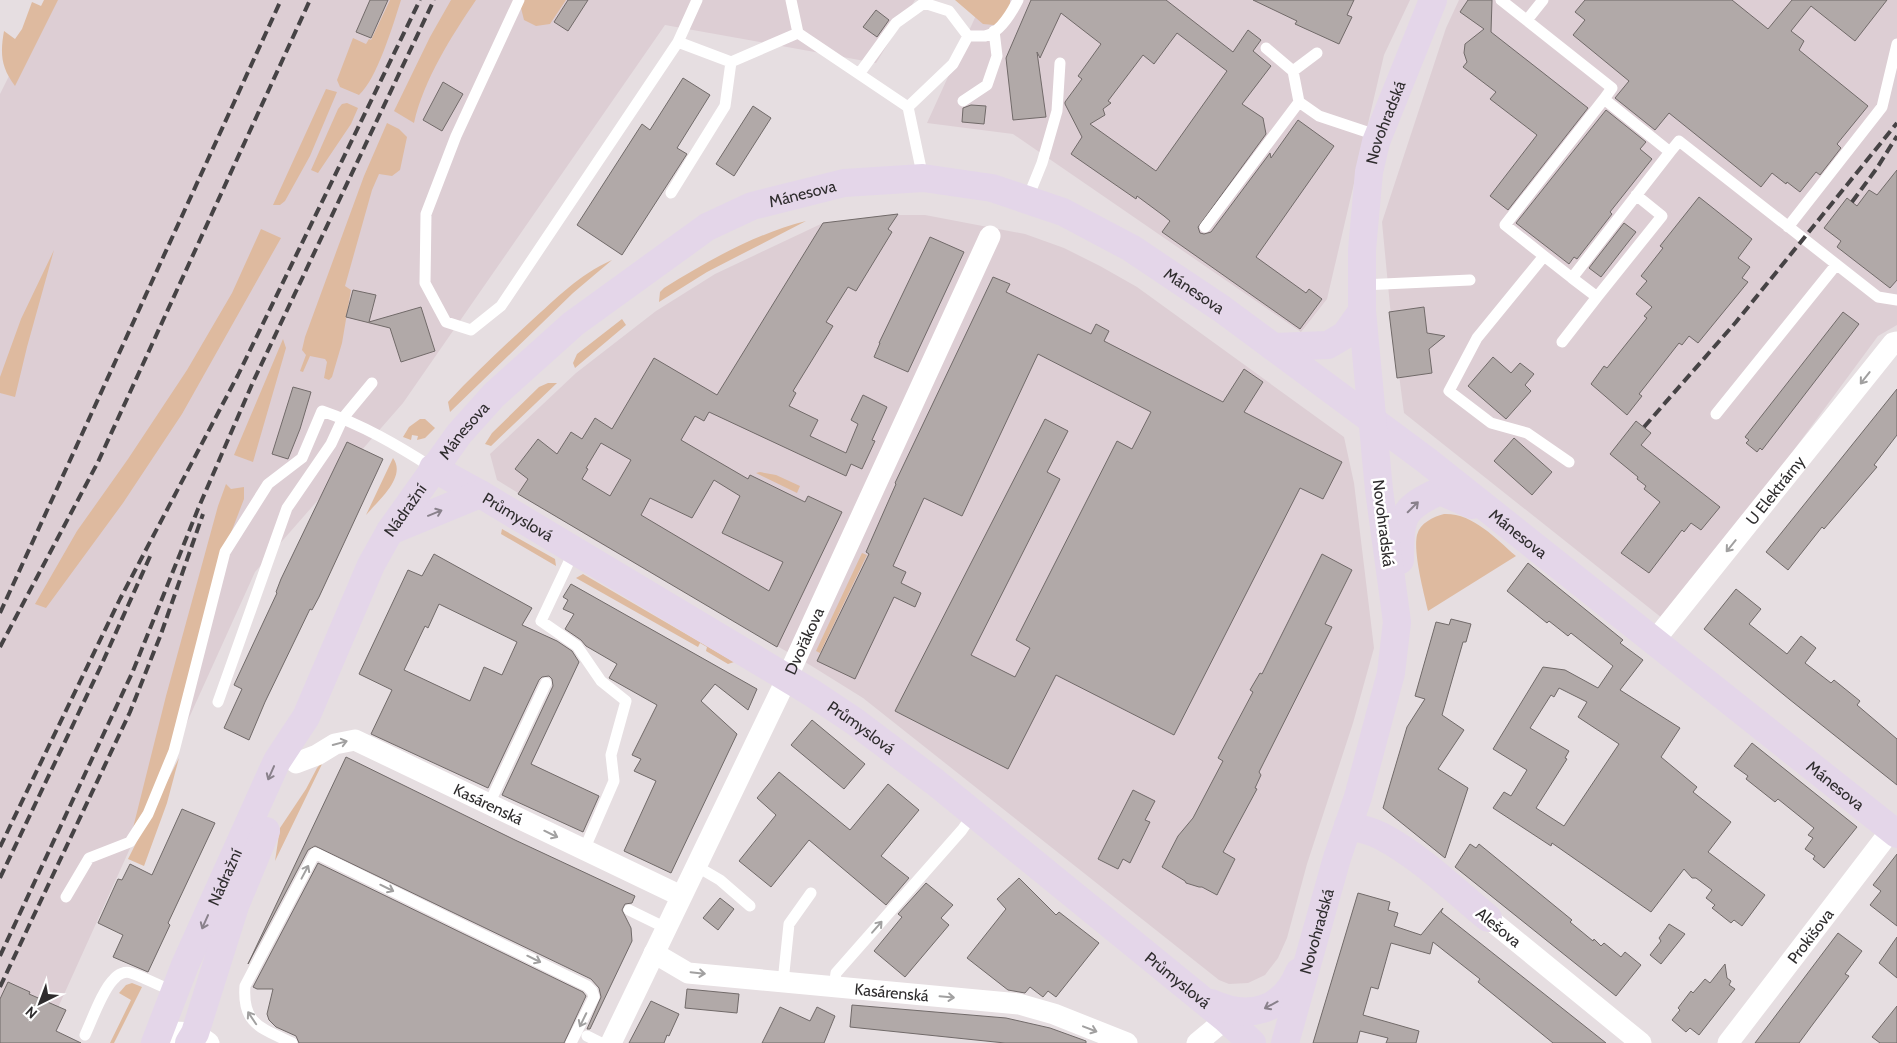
<svg xmlns="http://www.w3.org/2000/svg" width="1897" height="1043" font-family="Cabin,sans-serif">
  <style>
    .built { fill: #ddced4 }
    .green { fill: #deba9f }
    .building { fill: #b1a9a8; stroke: #716a69; fill-rule: evenodd }
    .lines { fill: none; stroke-linecap: round; stroke-linejoin: round }
    .lane { stroke: #fff; stroke-width: 11 }
    .street { stroke: #fff; stroke-width: 21 }
    .secondary { stroke: #e4d6e9; stroke-width: 28 }
    .rail { stroke: #464345; stroke-width: 4; stroke-dasharray: 10 5; stroke-linecap: butt }
    .oneway { stroke: #a1a0a0 }
    .oneway2 { stroke: #89818b }
    .labels { text-anchor: middle; stroke-width: 5; stroke-linejoin: round; paint-order: stroke }
    .street-label { font-size: 16px; fill: #2e2c2d; stroke: #fff }
  </style>
  <rect width="100%" height="100%" fill="#e6dee1"/>
  <path class="built" d="M47 0H915L876 63 665 25 403 403 255 572 42 1043H0V94Z
    M983 0H1410L1384 55 1327 299 1301 332 1013 134 927 123Z
    M1459 0H1897V325L1878 336 1667 622 1404 413 1390 306 1382 222 1446 28Z
    M897 215H925L1025 234 1064 248 1100 266 1137 287 1344 437 1354 483 1374 648 1353 723 1307 864 1287 938 1278 958 1265 975 1248 983 1229 984 1219 980 863 698 810 665 596 541 497 480 490 454 576 373 656 311 715 274 823 223Z"/>
  <path class="green" d="M44 0H58L15 86C1 67 0 54 4 31L15 39 22 29 32 2 41 6Z
    M390 0H401C393 25 377 79 359 95L340 87 337 80 353 38 366 44 369 39 371 40Z
    M451 0H476C451 37 424 79 414 123L394 111 430 37Z
    M522 0H566L550 24 536 26 524 20 520 4Z
    M955 0H1010V7L1004 18 994 25 983 24Z
    M326 89 337 92 310 156 285 201 280 205H273Z
    M347 103 358 108 351 124 318 173 311 170 338 109 342 104Z
    M387 123 399 129 407 137 400 170 392 176 379 174 372 190 345 286 351 290 342 343 332 377 329 380 324 378 327 362 325 359 310 356 303 372 300 371 306 355 302 350 305 337 364 176Z
    M806 221 707 272 659 302 660 292 664 288C709 260 755 234 806 221Z
    M261 229 281 238 182 414 123 503 46 608 35 604 77 531 128 459 187 370 232 293Z
    M54 250 27 347 15 397 0 393V377L21 319Z
    M612 260 573 293 450 412 448 402C474 374 502 348 530 322 557 298 578 275 612 260Z
    M622 319 626 325 575 368 573 363 577 354Z
    M283 339 286 348 253 462 234 455Z
    M548 383H557L491 446 485 444 492 433 539 387Z
    M420 419H425L435 428 425 438 417 440 418 436 412 435 411 440 403 437 409 427Z
    M393 458C407 477 378 501 366 515Z
    M760 472 776 475 800 486 797 493 756 473Z
    M226 484 231 489 244 487V499L229 538 170 753 147 806 133 828 166 696 218 506Z
    M1444 514C1473 513 1495 538 1516 556L1428 611C1424 593 1413 553 1417 535 1420 523 1433 517 1444 514Z
    M502 529 555 559 556 566 501 534Z
    M862 553 867 555 820 653 816 651Z
    M583 574 734 662 728 664 706 651 707 647 700 643 698 647 576 578Z
    M179 758 167 803 144 866 128 859Z
    M324 760 275 861 280 828 306 789 317 768Z
    M132 983 142 987 114 1043H110L131 1000 119 993 126 985Z"/>
  <path class="building" d="M370 0H388L371 38 356 32Z
    M568 0H588L568 31 554 22Z
    M1031 0H1166L1233 52 1248 30 1261 40 1253 51 1271 66 1242 104 1263 118 1266 134 1198 227 1200 233 1204 234 1211 232 1270 153 1271 158 1298 120 1334 146 1256 257 1306 293 1309 289 1322 299 1300 329 1162 232 1170 221 1164 216 1137 196 1136 199 1071 154 1082 137 1065 104V102L1082 79 1078 76 1101 44 1061 13 1040 58 1037 52 1046 117 1013 120 1006 58ZM1177 33 1227 71 1156 171 1090 124 1105 115 1103 109 1111 103 1108 101 1143 55 1154 64Z
    M1253 0H1354L1347 15 1352 17 1339 44 1295 24 1297 21Z
    M1468 0H1492L1491 32 1588 108 1508 210 1490 196 1537 135 1490 99 1496 92 1463 67 1467 62 1464 53 1465 44 1484 29 1460 12Z
    M1585 0H1732L1768 29 1792 0H1887L1855 41 1811 6 1791 31 1804 41 1799 50 1868 106 1837 144 1841 148 1820 175 1816 172 1800 192 1787 182 1786 184 1772 173 1761 187 1669 113 1655 130 1615 98 1629 81 1573 35 1585 20 1575 12Z
    M876 10 889 20 877 37 863 27Z
    M683 78 710 95 677 148 687 154 622 255 577 225 642 124 650 130Z
    M443 82 463 94 442 131 423 120Z
    M971 105 986 106 984 124 962 122 963 108Z
    M753 106 771 118 734 176 716 164Z
    M1606 110 1646 142 1640 149 1652 159 1610 212 1612 214 1577 259 1574 257 1569 264 1516 223Z
    M1897 170V280L1890 288 1837 247 1841 241 1824 228 1847 198 1857 206 1869 190 1877 195Z
    M1699 197 1752 239 1738 258 1750 267 1742 278 1748 282 1698 343 1689 336 1682 345 1679 343 1639 394 1642 396 1627 415 1591 384 1604 366 1607 368 1647 318 1644 316 1652 307 1636 294 1647 281 1641 276 1663 248 1660 246Z
    M898 214 888 229 892 232 856 291 848 287 826 322 833 326 793 391 796 393 789 406 818 420 810 436 846 453 858 424 851 420 863 395 887 407 872 440 875 441 862 469 851 464 846 476 709 412 704 421 695 416 681 440 748 479 750 475 805 502 808 496 842 512 777 647 518 494 528 479 515 469 538 439 557 454 571 432 582 439 595 418 612 429 654 358 717 395 823 223ZM601 443 631 460 610 496 582 479 588 469 586 468ZM714 480 740 496 722 533 783 562 769 591 641 515 650 498 692 518Z
    M1624 223 1636 232 1601 277 1589 268Z
    M930 237 964 252 908 372 874 357 880 343H879Z
    M993 277 1010 284 1006 292 1091 334 1096 324 1109 331 1104 341 1223 402 1244 369 1263 382 1244 412 1342 462 1323 499 1300 488 1174 735 1056 675 1008 769 895 711 1045 419 1068 431 1047 472 1060 479 971 655 1015 677 1030 648 1016 640 1117 441 1132 449 1151 412 1038 354 962 516 924 498 893 566 906 572 901 583 921 593 915 607 894 597 855 679 817 661 869 554 866 552 896 484 895 483Z
    M353 290 376 295 369 322 421 307 435 351 401 362 390 328 346 317Z
    M1424 307 1427 333 1445 336 1429 349 1432 373 1397 378 1389 312Z
    M1843 312 1859 324 1762 450 1760 448 1757 452 1746 443 1749 440 1745 437Z
    M1493 357 1511 373 1520 363 1534 374 1525 385 1531 391 1506 419 1468 386Z
    M293 387 311 392 300 429 288 459 272 454Z
    M1897 389V435L1874 465 1877 467 1824 529 1822 527 1788 570 1766 552Z
    M1636 421 1651 433 1641 445 1720 507 1701 530 1691 523 1684 532 1682 530 1649 573 1621 553 1660 502 1644 489 1646 486 1637 479 1638 477 1610 454Z
    M1514 438 1552 472 1532 495 1494 461Z
    M347 442 383 459 319 597 312 610 310 609 265 702 249 740 224 728 242 689 234 685 277 593 276 592 281 579Z
    M434 554 532 608 522 625 557 641 572 651 579 662 531 764 599 796 583 832 502 795 553 686 552 679 549 676 542 677 539 680 488 788 371 734 392 690 359 674 408 570 422 576ZM439 604 517 642 502 675 484 667 470 701 404 670 425 626 428 628Z
    M1322 554 1352 570 1325 624 1332 627 1259 772 1261 775 1255 788 1257 789 1223 852 1235 859 1217 895 1202 887H1199L1186 883 1185 881 1162 867 1178 836 1193 818 1223 761 1218 758 1253 692 1250 690 1260 673 1262 674Z
    M1528 563 1623 640 1620 643 1643 660 1620 690 1680 728 1661 757 1697 787 1693 792 1731 822 1708 852 1765 895 1742 926 1734 920 1731 923 1712 908 1715 905 1706 898 1712 890 1696 878H1692L1684 869 1651 912 1552 843 1551 846 1493 808 1504 792 1511 796 1527 770 1493 749 1543 667 1565 670 1598 688 1613 666 1571 633 1568 636 1549 621 1547 623 1507 591ZM1559 688 1587 702 1578 717 1619 744 1564 826 1536 808 1567 759 1565 758 1569 751 1530 728 1551 695 1554 697Z
    M571 584 757 689 748 710 715 684 701 701 737 734 671 873 624 851 656 781 634 771 641 759 632 755 657 705 609 678 617 664 586 646 581 640 565 629 574 614 563 609 568 600 563 597Z
    M1736 589 1761 609 1749 624 1787 654 1801 636 1816 648 1805 663 1831 683 1834 680 1860 701 1857 705 1897 739V785L1789 699 1704 629Z
    M1451 619 1471 624 1466 642H1463L1442 715 1464 730 1438 769 1468 788 1445 858 1383 808 1407 727 1425 699 1415 696 1436 622 1449 625Z
    M812 720 865 764 844 789 791 745Z
    M1752 743 1857 827 1824 868 1813 859 1815 856 1805 849 1813 838 1808 835 1814 828 1778 799 1775 802 1746 779 1748 776 1734 766Z
    M346 757 515 840 635 896 632 903 625 904 622 910 631 928 632 941 590 1029H587L601 997 599 988 591 979 315 846 308 850 248 964Z
    M779 772 850 830 888 784 919 810 881 856 909 878 886 905 809 840 771 887 739 861 776 815 757 798Z
    M1133 790 1155 801 1145 820 1150 822 1130 863 1123 859 1118 869 1098 859Z
    M182 809 215 823 168 923 170 925 148 972 113 957 123 935 98 923 118 879 122 880 130 864 152 875Z
    M1470 844 1476 848 1479 844 1572 920 1570 922 1593 941 1594 939 1601 946 1604 943 1621 957 1625 952 1641 965 1616 996 1455 867Z
    M1897 854V926L1870 905 1881 891 1873 885Z
    M318 863 583 992 586 996 564 1043H299L296 1036 276 1027 269 1020 267 1014 273 989H257L253 987Z
    M1019 878 1056 915 1059 912 1099 943 1056 997 1048 991 1043 997 1030 987 1025 993 1008 990 967 958 1006 909 997 899Z
    M926 883 953 905 941 918 949 925 905 977 874 951 902 917 898 914Z
    M1358 893 1390 902 1388 910 1398 913 1394 926 1421 935 1443 908 1441 912 1606 1043H1553L1478 982 1480 979 1433 942 1430 954 1391 943 1378 989 1371 987 1363 1015 1419 1031 1416 1043H1386L1388 1038 1360 1031 1357 1043H1313Z
    M720 898 734 909 718 930 703 918Z
    M1669 924 1685 934 1661 964 1650 955 1661 941 1659 938Z
    M1838 933 1862 951 1845 974 1849 976 1813 1024 1799 1043H1755Z
    M1897 937V978L1879 963Z
    M1725 964 1727 978 1731 981 1729 985 1735 989 1699 1035 1690 1028 1686 1032 1672 1020 1680 1010 1678 1008 1691 991 1693 993 1705 979 1710 983Z
    M8 982 30 992 29 994 66 1010 56 1031 81 1043H0V999Z
    M687 989 739 994 737 1013 685 1008Z
    M651 1001 679 1014 669 1036 667 1035 664 1043H629Z
    M852 1005 1006 1018 1050 1028 1086 1041V1043H1005L850 1027Z
    M1897 1006V1043H1880L1872 1037Z
    M780 1007 810 1021 817 1007 835 1016 824 1043H762Z"/>
  <g class="lines">
    <path class="lane" d="M519 0 456 136 426 214 425 283 446 322 471 330 501 306 678 42 731 62 798 33 908 107 923 178
      M791 0 798 33
      M1501 0 1612 88 1604 99 1670 152 1679 141 1878 297 1897 300
      M1527 20 1543 0
      M968 36C974 36 980 36 985 36 1000 33 1012 12 1018 0
      M678 42 697 0
      M1266 48 1293 71 1299 102 1319 116 1379 136
      M1293 71 1317 53
      M859 74 896 23 924 3 949 11 968 36 953 64 908 107
      M963 101 987 85 997 56 994 31
      M671 193 725 106 731 62
      M1027 200 1042 163 1057 111 1060 63
      M1205 227 1299 102
      M1788 227 1882 107 1897 44
      M1544 256 1505 225 1604 99
      M1362 285 1470 280
      M1597 297 1662 216 1636 195
      M1562 342 1597 297 1572 278 1670 152
      M1716 414 1836 265
      M1569 462 1527 433 1491 423 1449 391 1477 338 1544 256 1572 278
      M574 551 541 621 577 646 601 681 626 701 611 755 614 781 584 850
      M218 702 287 508 331 444 343 418 372 383
      M489 804 546 683
      M696 866 720 880 750 906
      M66 897 89 858 130 842 148 814 174 751 225 552 268 484 302 458 322 411C363 425 397 445 433 468
      M629 910 666 928
      M783 982 789 924 811 893
      M834 987 836 973 962 830 973 814
      M85 1035C92 1020 103 989 114 979 118 974 125 971 131 973 146 978 160 987 175 991
      M587 1036 601 1043
      M292 1043C262 1028 242 1025 245 986L315 853 587 986 592 991 594 997 571 1043"/>
    <g class="street">
      <path id="s1" d="M1655 640 1893 343 1897 342"/>
      <path id="s2" d="M296 763 317 755 335 744 355 740 681 896"/>
      <path d="M1488 918 1641 1043"/>
      <path id="s3" d="M654 953 688 973 1019 1004 1054 1014 1127 1043"/>
      <path d="M157 1038 174 1032 195 1033 209 1043"/>
      <path id="s4" d="M611 1043 787 678 990 236"/>
      <path d="M1197 1043 1226 1019"/>
      <path id="s5" d="M1728 1043 1892 829"/>
    </g>
    <g class="secondary">
      <path d="M1273 347 1328 345 1345 335 1362 311"/>
      <path id="s6" d="M433 468 482 495 812 693 854 721 935 782 1226 1019 1252 1043"/>
      <path d="M390 531 480 494"/>
      <path d="M1400 560C1401 519 1399 509 1440 491L1472 505"/>
      <path d="M1348 826C1360 828 1371 831 1381 836 1421 857 1454 890 1488 918"/>
      <path d="M1211 1003C1248 1020 1283 1012 1299 972"/>
      <path id="s7" d="M155 1043 185 965 271 774 277 761 306 717 371 565 390 531 459 434 494 395 573 324 707 227 752 206 844 183 923 178 992 188 1063 212 1131 248 1222 309 1426 460 1897 834"/>
      <path d="M189 1043 195 1033 235 906 266 831"/>
      <path id="s8" d="M1285 1043 1337 858 1358 797 1391 673 1397 622 1379 490 1362 311V250L1369 172 1376 142 1433 0"/>
    </g>
    <path class="rail" d="M1852 202 1877 168 1897 136
      M1644 427 1736 322 1897 123
      M0 613 281 0
      M0 647 98 462 310 0
      M0 847 120 599 238 375 420 0
      M0 878 100 668 152 552
      M0 956 133 671 198 509 253 382 434 0
      M0 987 130 712 161 634 203 514"/>
  </g>
  <defs><path id="oneway-shaft" d="M-6 0H5M1.5-3L5.5 0L1.5 3" fill="none" stroke-width="1.6" stroke-linecap="round" stroke-linejoin="round" transform="scale(1.25)"/></defs>
  <g class="oneway">
    <use href="#oneway-shaft" transform="translate(1865 378) rotate(128)"/>
    <use href="#oneway-shaft" transform="translate(1731 546) rotate(129)"/>
    <use href="#oneway-shaft" transform="translate(340 743) rotate(-15)"/>
    <use href="#oneway-shaft" transform="translate(551 834) rotate(26)"/>
    <use href="#oneway-shaft" transform="translate(305 872) rotate(-62)"/>
    <use href="#oneway-shaft" transform="translate(387 888) rotate(26)"/>
    <use href="#oneway-shaft" transform="translate(877 927) rotate(-49)"/>
    <use href="#oneway-shaft" transform="translate(534 959) rotate(26)"/>
    <use href="#oneway-shaft" transform="translate(698 973) rotate(6)"/>
    <use href="#oneway-shaft" transform="translate(947 997) rotate(5)"/>
    <use href="#oneway-shaft" transform="translate(252 1018) rotate(-124)"/>
    <use href="#oneway-shaft" transform="translate(583 1020) rotate(116)"/>
    <use href="#oneway-shaft" transform="translate(1090 1029) rotate(21)"/>
  </g>
  <g class="oneway2">
    <use href="#oneway-shaft" transform="translate(1413 507) rotate(-45)"/>
    <use href="#oneway-shaft" transform="translate(435 513) rotate(-22)"/>
    <use href="#oneway-shaft" transform="translate(271 773) rotate(114)"/>
    <use href="#oneway-shaft" transform="translate(205 922) rotate(114)"/>
    <use href="#oneway-shaft" transform="translate(1271 1005) rotate(152)"/>
  </g>
  <g class="labels">
    <g class="street-label">
      <text dy="6" stroke="none"><textPath href="#s8" startOffset="941">Novohradská</textPath></text>
      <text dy="6" stroke="none"><textPath href="#s7" startOffset="1109">Mánesova</textPath></text>
      <text dy="6" stroke="none"><textPath href="#s7" startOffset="1529">Mánesova</textPath></text>
      <text dy="6" stroke="none"><textPath href="#s7" startOffset="689">Mánesova</textPath></text>
      <text dy="6" stroke="none"><textPath href="#s1" startOffset="192">U Elektrárny</textPath></text>
      <text dy="6" stroke="none"><textPath href="#s7" startOffset="590">Nádražní</textPath></text>
      <text dy="6" stroke="none"><textPath href="#s6" startOffset="98">Průmyslová</textPath></text>
      <text transform="translate(1384 523) rotate(83)" y="6">Novohradská</text>
      <text dy="6" stroke="none"><textPath href="#s7" startOffset="1934">Mánesova</textPath></text>
      <text dy="6" stroke="none"><textPath href="#s4" startOffset="446">Dvořákova</textPath></text>
      <text dy="6" stroke="none"><textPath href="#s6" startOffset="501">Průmyslová</textPath></text>
      <text dy="6" stroke="none"><textPath href="#s7" startOffset="2339">Mánesova</textPath></text>
      <text dy="6" stroke="none"><textPath href="#s2" startOffset="212">Kasárenská</textPath></text>
      <text dy="6" stroke="none"><textPath href="#s7" startOffset="180">Nádražní</textPath></text>
      <text transform="translate(1499 927) rotate(39)" y="6">Alešova</text>
      <text dy="6" stroke="none"><textPath href="#s8" startOffset="116">Novohradská</textPath></text>
      <text dy="6" stroke="none"><textPath href="#s5" startOffset="135">Prokišova</textPath></text>
      <text dy="6" stroke="none"><textPath href="#s6" startOffset="906">Průmyslová</textPath></text>
      <text dy="6" stroke="none"><textPath href="#s3" startOffset="244">Kasárenská</textPath></text>
    </g>
  </g>
  <g transform="translate(40 1003) rotate(222)" stroke="#ffffff" stroke-width="4" paint-order="stroke">
  <path d="M0-4L9 19L0 12L-9 19Z" fill="#2e2c2d"/>
  <text y="-8" font-size="14" font-weight="bold" text-anchor="middle" fill="#2e2c2d">N</text>
  </g>
</svg>
